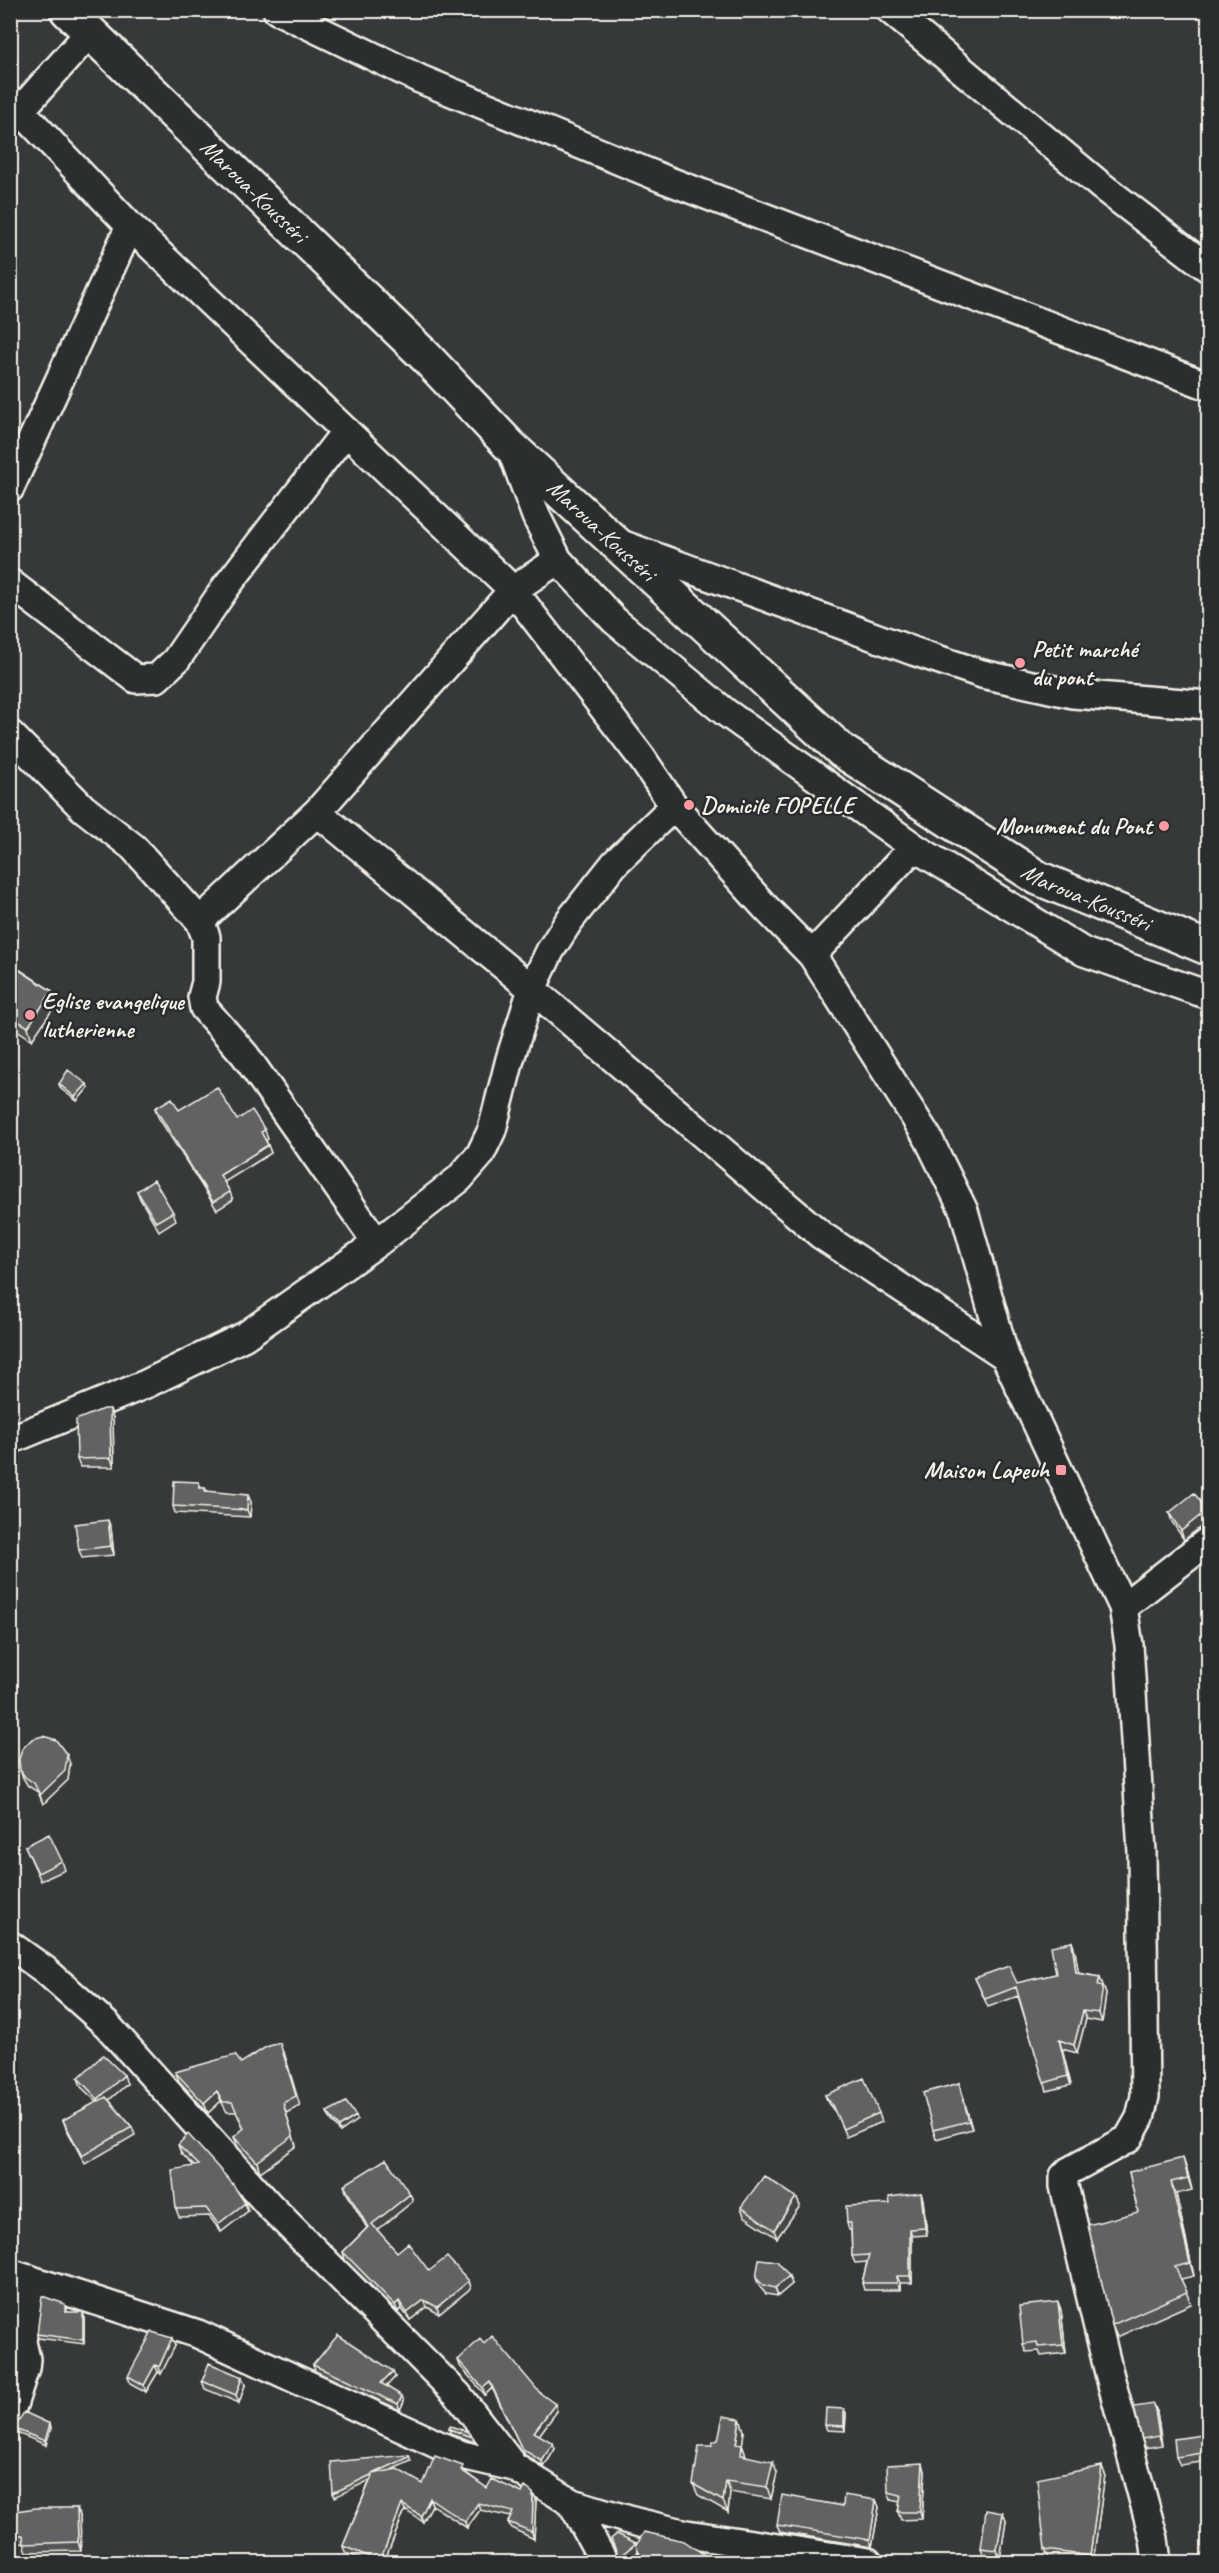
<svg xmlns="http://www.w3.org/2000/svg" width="1219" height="2573" font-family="Caveat,sans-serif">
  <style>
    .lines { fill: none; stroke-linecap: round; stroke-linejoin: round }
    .minor-casing { stroke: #f4f1e8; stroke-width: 32 }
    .highway-casing { stroke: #f4f1e8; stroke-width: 38 }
    .minor { stroke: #2a2d2e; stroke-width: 27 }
    .highway { stroke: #2a2d2e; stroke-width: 33 }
    .wall { fill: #535554; stroke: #f4f1e8; stroke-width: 1.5 }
    .shaded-wall { fill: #444545; stroke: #f4f1e8; stroke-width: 1.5 }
    .building { fill: #616362; stroke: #f4f1e8; stroke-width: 1.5 }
    .poi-dot { fill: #ff9aa2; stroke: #2a2d2e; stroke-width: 2 }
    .labels { text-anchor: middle; stroke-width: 5; stroke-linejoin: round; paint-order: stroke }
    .street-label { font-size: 24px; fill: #f4f1e8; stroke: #2a2d2e }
    .poi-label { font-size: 24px; font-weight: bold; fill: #f4f1e8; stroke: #2a2d2e; text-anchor: start }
  </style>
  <rect width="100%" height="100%" fill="#363939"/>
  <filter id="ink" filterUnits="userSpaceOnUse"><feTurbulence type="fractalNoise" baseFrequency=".0167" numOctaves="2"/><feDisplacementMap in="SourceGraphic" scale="12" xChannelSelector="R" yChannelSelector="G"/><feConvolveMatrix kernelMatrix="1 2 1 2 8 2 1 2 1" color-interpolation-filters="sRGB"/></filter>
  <g filter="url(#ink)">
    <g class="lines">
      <defs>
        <path id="minor" d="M277 10 420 79 664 179 1208 386
          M890 10 1100 185 1208 268
          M20 110 130 226 513 590 317 812 200 921
          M10 122 90 32
          M510 446 536 516 558 560 614 620 725 712 914 847 1084 952 1208 995
          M10 488 130 226
          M621 544 913 651 982 674 1073 694 1208 705
          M558 560 513 590 641 757 674 806 765 907 812 955 928 1138 964 1211 1005 1356 1123 1607 1129 1645 1142 1852 1145 2096 1140 2118 1128 2139 1069 2171 1064 2176V2186L1109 2373 1154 2539 1157 2562
          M10 583 136 679 157 678 176 660 226 587 346 431
          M10 734 83 808 133 847 200 921 206 937V982L202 997 204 1008 245 1055 377 1243
          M317 812 532 989 821 1235 1005 1356
          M812 955 914 847
          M10 1440 146 1384 245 1336 377 1243 459 1179 480 1155 492 1130 510 1059 532 989 550 951 569 921 615 863 674 806
          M1123 1607 1208 1541
          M10 1945 45 1970 107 2025 269 2205 458 2395 514 2467 572 2503 636 2522 687 2534 868 2562
          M10 2273 198 2334 443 2447 462 2455 514 2467
          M10 2414 25 2368 26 2359 22 2342 30 2279
          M572 2503 604 2562"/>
        <g id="highway">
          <path id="s1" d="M67 10 425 356 510 446 842 751 1038 878 1208 948"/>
        </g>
      </defs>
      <use href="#minor" class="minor-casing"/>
      <use href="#highway" class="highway-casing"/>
      <use href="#minor" class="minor"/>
      <use href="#highway" class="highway"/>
    </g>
    <path class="wall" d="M10 960 13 965 52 991 56 1004 32 1040 10 1025Z
      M59 1084 88 1088 77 1101 61 1089Z
      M155 1108 179 1110 237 1120 265 1130 268 1139 266 1140 271 1153 224 1182 230 1192 233 1200 217 1210 158 1117Z
      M137 1191 173 1212 176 1220 159 1231 140 1199Z
      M113 1418 114 1467H80L77 1459Z
      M199 1482 201 1488H205L207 1491 251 1502 250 1517 175 1513 173 1506Z
      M1207 1510 1209 1514V1520L1184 1540 1172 1522 1169 1513Z
      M111 1528 114 1555 82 1558 79 1550Z
      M70 1764 68 1780 43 1804 38 1792 28 1786 23 1778 20 1770Z
      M25 1846 62 1861 65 1870 41 1881Z
      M1072 1942 1075 1951 1078 1973 1100 1977 1106 1994 1102 2022 1086 2019 1077 2053 1062 2049 1071 2085 1047 2091 1018 1996 988 2007 975 1978 1017 1983 1056 1974Z
      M284 2052 300 2106 286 2113 296 2146 260 2172 238 2147 234 2137 244 2129 236 2112H227L221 2101 208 2113 179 2081 175 2072 241 2063Z
      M78 2078 127 2084 109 2100 132 2127 135 2135 85 2164 66 2128 63 2120 97 2102 81 2087Z
      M959 2083 972 2129 936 2139 933 2130Z
      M825 2095 879 2113 882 2122 846 2137 836 2113 828 2103Z
      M327 2112 357 2120 340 2132 329 2117Z
      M178 2145 245 2203 248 2211 221 2232 209 2216 179 2217 176 2209 194 2166 181 2153Z
      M1187 2170 1192 2190 1176 2194 1194 2276 1181 2279 1191 2304 1117 2337 1112 2325 1138 2212 1129 2172Z
      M344 2185 410 2194 413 2201 377 2230 397 2252 429 2271 469 2281 471 2288 439 2314 427 2307 410 2320 401 2308 398 2312 345 2260 343 2252 367 2228 346 2192Z
      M921 2193 923 2200 927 2235 912 2236V2283H900V2290H864L862 2283 867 2262 855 2263 852 2256 851 2230H849L847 2223 890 2204Z
      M796 2197 800 2206 777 2238 744 2216 741 2207Z
      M756 2278 792 2284 778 2296 766 2294 759 2286Z
      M1058 2302 1061 2310 1066 2353 1041 2356 1039 2351 1026 2352 1023 2344Z
      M67 2308V2312L84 2316V2344L38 2338 37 2334Z
      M484 2344 540 2393 557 2411 539 2435 555 2449 544 2467 525 2455 492 2388 485 2395 460 2366 458 2360Z
      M175 2346 161 2374 158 2372 146 2392 130 2383 128 2376Z
      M313 2365 395 2377 386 2386 404 2401 400 2410 315 2371Z
      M202 2381 245 2385 239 2403 205 2389Z
      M1157 2412 1162 2445 1146 2448 1142 2439Z
      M846 2413 845 2431 827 2430 825 2425Z
      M740 2419 744 2431 742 2445 746 2456 777 2473 771 2499 730 2492 728 2512 698 2495 693 2484 718 2440Z
      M50 2424 51 2428 46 2445 12 2431 10 2428V2427Z
      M449 2429 473 2437 474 2442 450 2433Z
      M1209 2434V2461L1180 2465 1176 2457Z
      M409 2455 411 2461 393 2469 423 2484 465 2472 487 2488 536 2499 534 2539 511 2528 508 2522 511 2517 480 2510 467 2528 432 2505 423 2522 405 2510 384 2562H370L345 2553 343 2546 370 2480 335 2497 333 2493Z
      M925 2471 922 2519 901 2520 898 2512 900 2502 891 2500 888 2492Z
      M1105 2474 1093 2562H1081L1048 2558 1045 2550Z
      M876 2500 879 2507 872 2547 780 2532 777 2525 843 2506Z
      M77 2508 80 2516 81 2551 27 2552 24 2543 10 2545V2512Z
      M1003 2513 1006 2521 1000 2559 984 2556 981 2548Z
      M636 2543 637 2545 715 2562H644L638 2552 625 2562H616L615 2560Z"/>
    <path class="shaded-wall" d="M52 991 56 1004 32 1040 28 1027Z
      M87 1084 88 1088 77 1101 75 1097Z
      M268 1145 271 1153 223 1183 220 1175Z
      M110 1409 113 1418 114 1467 111 1458Z
      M248 1495 251 1502 250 1517 247 1510Z
      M1207 1510 1209 1514V1520L1184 1540 1181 1531Z
      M108 1520 111 1528 114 1555 111 1546Z
      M67 1755 70 1764 68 1780 43 1804 40 1795Z
      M1072 1942 1075 1951 1080 1981 1076 1973Z
      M1100 1977 1106 1994 1102 2022 1099 2013 1098 1985Z
      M1083 2011 1086 2019 1077 2053 1074 2045Z
      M1059 2040 1062 2049 1071 2085 1068 2076Z
      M124 2075 127 2084 101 2107 98 2099Z
      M959 2083 962 2092 972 2129 969 2121Z
      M217 2091 221 2101 208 2113 204 2103Z
      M283 2103 296 2146 260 2172 257 2162Z
      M356 2116 357 2120 340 2132 339 2127Z
      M1183 2158 1187 2170 1192 2190 1188 2178Z
      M1171 2182 1176 2194 1194 2276 1190 2263Z
      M921 2193 923 2200 927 2235 925 2228Z
      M410 2194 413 2201 375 2232 372 2224Z
      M796 2197 800 2206 777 2238 774 2230Z
      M245 2203 248 2211 221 2232 218 2224Z
      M910 2229 912 2236V2283L910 2276Z
      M789 2276 792 2284 778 2296 775 2288Z
      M897 2276 900 2283V2290L897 2283Z
      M469 2281 471 2288 439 2314 437 2307Z
      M11 2287 13 2291 10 2308V2291Z
      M424 2300 427 2307 410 2320 407 2313Z
      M399 2301 401 2308 398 2312 395 2305Z
      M1058 2302 1061 2310 1066 2353 1063 2345Z
      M83 2312 84 2316V2344L83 2340Z
      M172 2338 175 2346 161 2374 159 2367Z
      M155 2365 158 2372 146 2392 144 2385Z
      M393 2371 395 2377 384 2389 381 2383Z
      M242 2377 245 2385 239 2403 236 2395Z
      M490 2382 492 2388 485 2395 483 2388Z
      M402 2396 404 2401 400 2410 398 2404Z
      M555 2404 557 2411 537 2438 534 2432Z
      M1154 2404 1157 2412 1162 2445 1159 2436Z
      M844 2409 846 2413 845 2431 844 2426Z
      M740 2419 744 2431 741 2455 736 2444Z
      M50 2424 51 2428 46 2445 45 2441Z
      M553 2443 555 2449 544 2467 542 2461Z
      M742 2445 746 2456 741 2455Z
      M773 2462 777 2473 771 2499 767 2487Z
      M923 2463 925 2471 922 2519 920 2512Z
      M1102 2466 1105 2474 1093 2562H1092L1090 2556Z
      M726 2481 730 2492 728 2512 723 2501Z
      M533 2493 536 2499 534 2539 532 2532Z
      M430 2498 432 2505 423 2522 421 2516Z
      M876 2500 879 2507 872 2547 870 2540Z
      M478 2503 480 2510 467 2528 465 2522Z
      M402 2504 405 2510 384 2562H380V2561Z
      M77 2508 80 2516 81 2551 78 2542Z
      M1003 2513 1006 2521 1000 2559 997 2550Z
      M636 2543 638 2552 625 2562H616L615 2560Z"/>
    <path class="building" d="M10 964 52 991 28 1027 10 1016Z
      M68 1070 87 1084 75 1097 59 1084Z
      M217 1087 237 1120 252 1110 265 1130 261 1132 268 1145 220 1175 230 1192 213 1202 155 1108 172 1098 179 1110Z
      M154 1180 173 1212 156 1222 137 1191Z
      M103 1409H110L111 1458 77 1459 76 1420Z
      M174 1481 199 1482V1488H205V1491L248 1495 247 1510 173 1506Z
      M1194 1493 1207 1510 1181 1531 1169 1513Z
      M108 1520 111 1546 79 1550 75 1524Z
      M43 1736 56 1740 67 1755 65 1771 40 1795 34 1783 25 1777 20 1770 19 1759 22 1749 32 1739Z
      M49 1834 62 1861 38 1873 25 1846Z
      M1072 1942 1076 1973 1100 1977 1098 1985 1103 1986 1099 2013 1083 2011 1074 2045 1059 2040 1068 2076 1044 2083 1016 1987 985 1999 975 1978 1009 1966 1017 1983 1056 1974 1051 1946Z
      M280 2043 296 2096 283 2103 293 2136 257 2162 234 2137 244 2128 232 2102H223L217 2091 204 2103 175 2072 235 2055 241 2063 266 2047Z
      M103 2055 124 2075 98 2099 78 2078Z
      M864 2078 879 2113 843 2129 832 2105 825 2095Z
      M959 2083 969 2121 933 2130 923 2093Z
      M106 2097 132 2127 82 2156 63 2120Z
      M346 2102 356 2116 339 2127 327 2112Z
      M188 2134 232 2183 245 2203 218 2224 206 2208 176 2209 172 2170 199 2165 178 2145Z
      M1183 2158 1188 2178 1171 2182 1190 2263 1175 2267 1187 2292 1112 2325 1088 2225 1138 2212 1129 2172Z
      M386 2159 410 2194 372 2224 397 2252 408 2243 429 2271 447 2257 469 2281 437 2307 424 2300 407 2313 399 2301 395 2305 343 2252 368 2227 344 2185Z
      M764 2176 796 2197 774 2230 741 2207Z
      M921 2193 925 2228 910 2229V2276H897V2283H862L869 2255 852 2256 851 2223H847L846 2206 890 2204 889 2197Z
      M759 2259 777 2261 789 2276 775 2288 763 2285 756 2278Z
      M42 2296 65 2304V2312H83V2340L37 2334Z
      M1058 2302 1063 2345 1038 2347 1037 2342 1023 2344 1019 2306Z
      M152 2332 172 2338 159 2367 155 2365 144 2385 128 2376Z
      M338 2335 393 2371 381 2383 402 2396 398 2404 313 2365Z
      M492 2336 540 2393 555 2404 534 2432 553 2443 542 2461 522 2449 490 2382 483 2388 458 2360 480 2339 484 2344Z
      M209 2363 242 2377 236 2395 202 2381Z
      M1154 2404 1159 2436 1142 2439 1134 2407Z
      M826 2408 844 2409V2426L825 2425Z
      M24 2412 50 2424 45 2441 10 2427 19 2421Z
      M723 2416 740 2419 736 2444 742 2445 741 2455 773 2462 767 2487 726 2481 723 2501 693 2484 699 2446H712L713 2442 718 2440Z
      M450 2426 469 2432 473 2437 449 2429Z
      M1209 2434V2452L1176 2457 1174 2439Z
      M409 2455V2457L333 2493 331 2462Z
      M435 2456 463 2466 461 2470 487 2488 492 2479 522 2493 525 2487 533 2493 532 2532 508 2522 513 2512 478 2503 465 2522 430 2498 421 2516 402 2504 380 2561 343 2546 373 2474 397 2469 423 2484Z
      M923 2463 920 2512H898L901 2495 888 2492 887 2465Z
      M1102 2466 1090 2556 1045 2550 1037 2479Z
      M782 2495 843 2506 844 2495 876 2500 870 2540 777 2525Z
      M36 2508H77L78 2542 24 2544 23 2535 10 2536V2512Z
      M986 2510 1003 2513 997 2550 981 2548Z
      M644 2532 684 2541 715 2562H645L636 2546Z
      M617 2534 636 2543 615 2560 617 2553 611 2539Z"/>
  </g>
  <g class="poi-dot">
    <circle cx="1020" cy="663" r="6"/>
    <circle cx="689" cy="805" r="6"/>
    <circle cx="1164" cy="826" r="6"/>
    <circle cx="30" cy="1015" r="6"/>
    <rect x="1055" y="1464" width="12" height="12" rx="3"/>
  </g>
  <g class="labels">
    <g class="street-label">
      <text dy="8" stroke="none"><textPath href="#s1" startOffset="260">Maroua-Kousséri</textPath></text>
      <text dy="8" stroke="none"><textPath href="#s1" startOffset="746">Maroua-Kousséri</textPath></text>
      <text dy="8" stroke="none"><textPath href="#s1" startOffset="1358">Maroua-Kousséri</textPath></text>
    </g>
    <g class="poi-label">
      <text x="1032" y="657">Petit marché<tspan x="1032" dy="28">du pont</tspan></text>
      <text x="701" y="813">Domicile FOPELLE</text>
      <text x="1152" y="834" text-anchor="end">Monument du Pont</text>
      <text x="42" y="1009">Eglise evangelique<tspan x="42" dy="28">lutherienne</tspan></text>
      <text x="1049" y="1478" text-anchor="end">Maison Lapeuh</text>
    </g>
  </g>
  <rect width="1219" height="2573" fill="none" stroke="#2a2d2e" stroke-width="36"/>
  <rect x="18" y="18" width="1183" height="2537" fill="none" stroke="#f4f1e8" stroke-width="2" filter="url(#ink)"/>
</svg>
